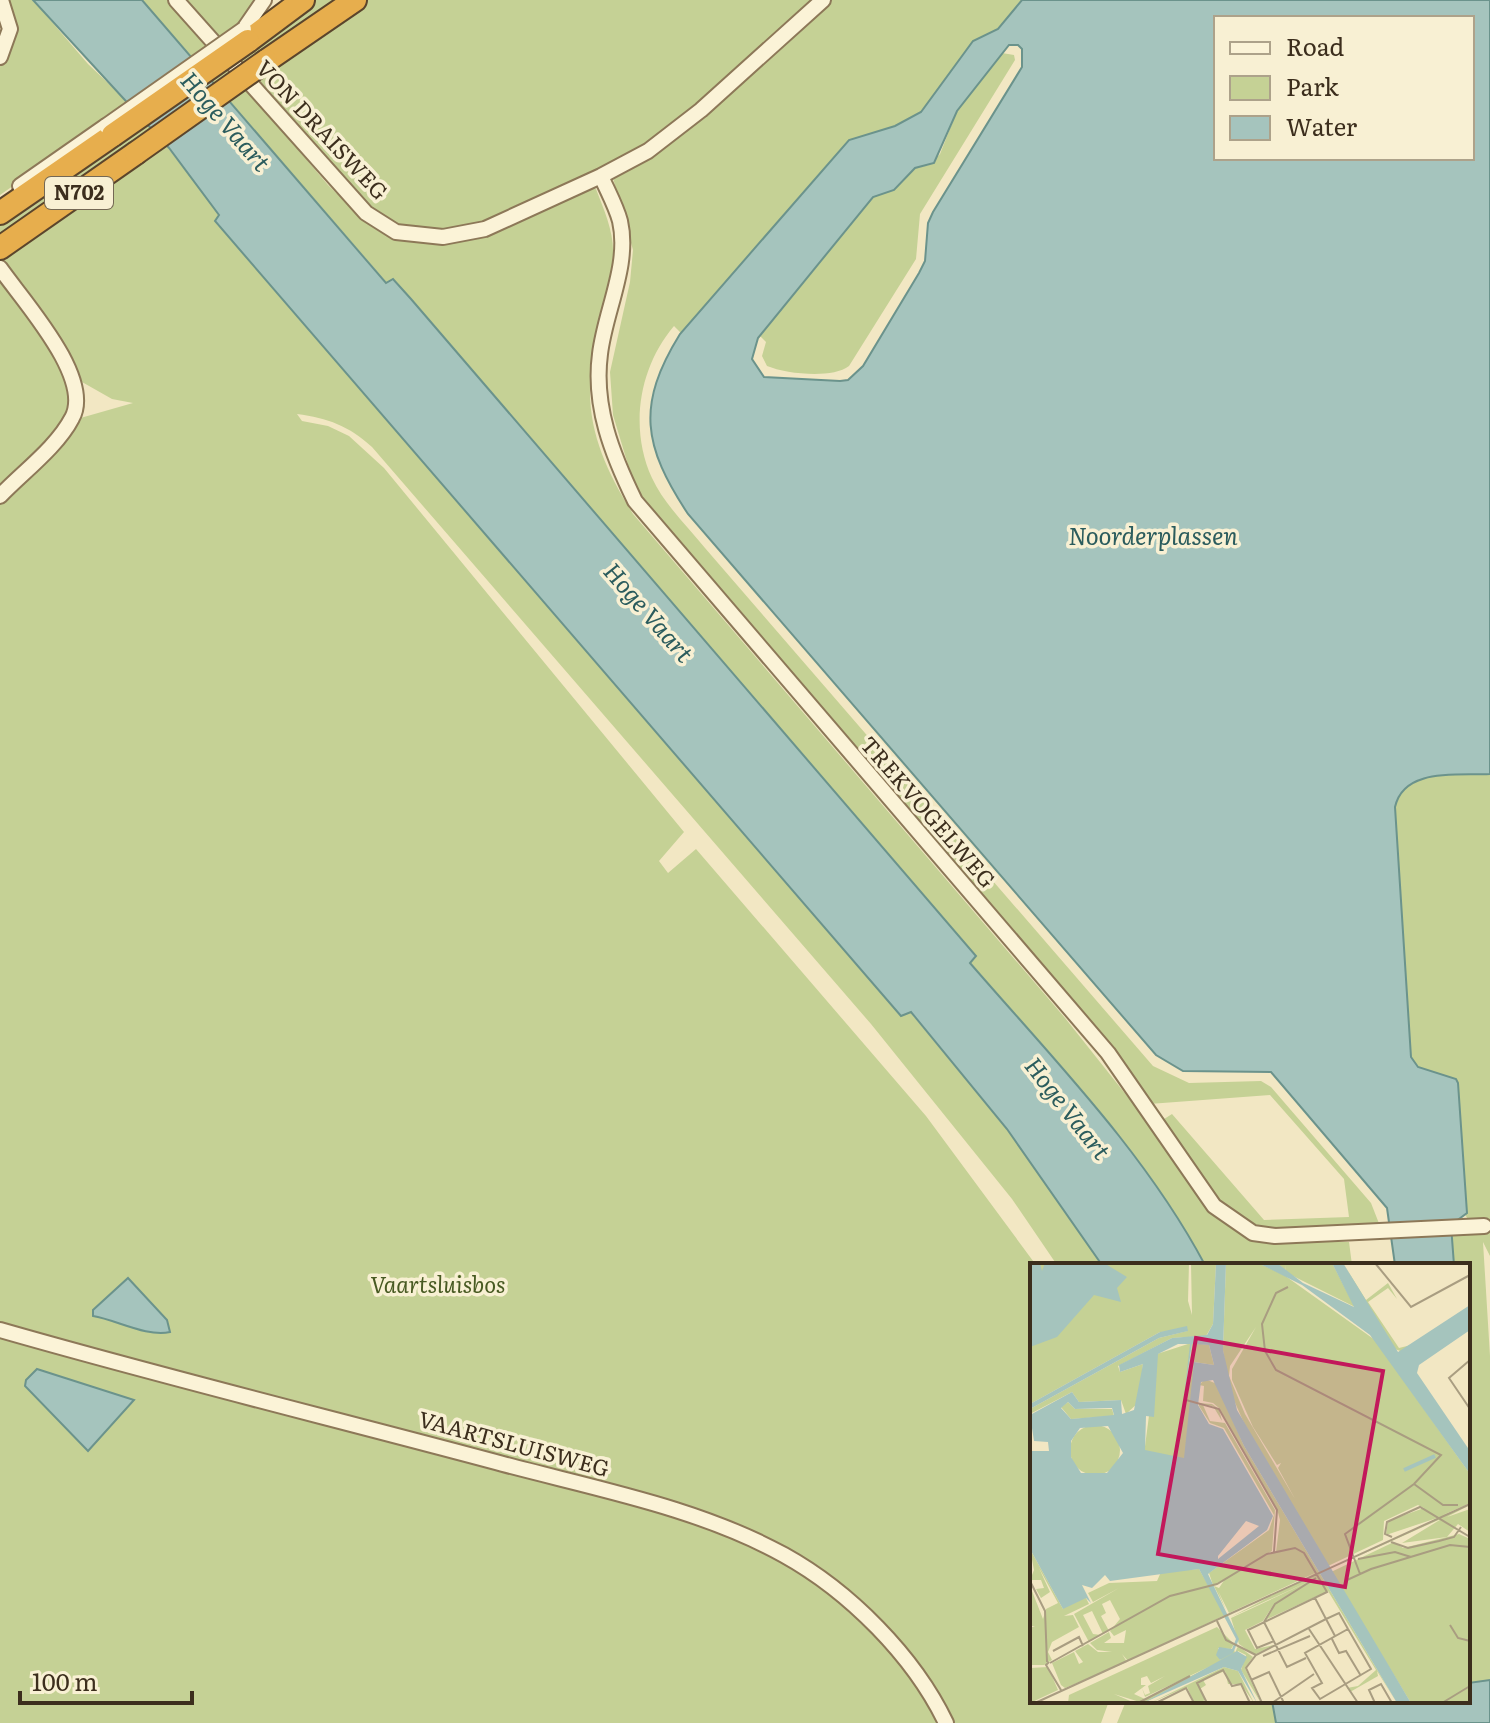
<svg xmlns="http://www.w3.org/2000/svg" width="1490" height="1723" font-family="Literata,serif">
  <style>
    .green { fill: #c5d195 }
    .water { fill: #a5c4bd; stroke: #6b938c; stroke-width: 2; fill-rule: evenodd }
    .lines { fill: none; stroke-linecap: round; stroke-linejoin: round }
    .minor-casing { stroke: #8d7858; stroke-width: 18 }
    .highway-casing { stroke: #5b452c; stroke-width: 26 }
    .minor { stroke: #fbf3d7; stroke-width: 14 }
    .highway { stroke: #e7ae4d; stroke-width: 22 }
    .minor-bridge-casing { stroke: #8d7858; stroke-width: 18; stroke-linecap: butt }
    .highway-bridge-casing { stroke: #5b452c; stroke-width: 26; stroke-linecap: butt }
    .minor-bridge { stroke: #fbf3d7; stroke-width: 14 }
    .highway-bridge { stroke: #e7ae4d; stroke-width: 22 }
    .labels { text-anchor: middle; stroke-width: 7; stroke-linejoin: round; paint-order: stroke }
    .shield { fill: #f8f0d3; stroke: #746854; stroke-width: 2 }
    .shield-label { font-size: 20px; font-weight: bold; fill: #3c2e1d }
    .street-label { font-size: 22px; fill: #3c2e1d; stroke: #f8f0d3 }
    .park-label { font-size: 22px; font-style: italic; fill: #485a22; stroke: #f8f0d3 }
    .water-label { font-size: 24px; font-style: italic; fill: #2b5c5d; stroke: #f8f0d3 }
    .inset-river { fill: none; stroke: #a5c4bd; stroke-width: 4 }
    .inset-road { fill: none; stroke: #a99d81; stroke-width: 2 }
    .view { fill: #c2185b; fill-opacity: 0.15; stroke: #c2185b; stroke-width: 4 }
    .inset-edge { fill: none; stroke: #3c2e1d; stroke-width: 4 }
  </style>
  <rect width="100%" height="100%" fill="#f2e7c3"/>
  <path class="green" d="M6 0H33L88 64 130 104 0 195V64L15 28Z
    M142 0H172L328 185 365 221 390 236 435 245 471 240 503 230 592 188 596 189C604 210 614 232 613 254 612 300 590 342 590 388 589 435 609 475 633 514L1065 1018 1131 1101 1214 1216 1245 1234 1270 1241 1349 1242 1352 1265H1205C1145 1152 1053 1059 970 962L975 956 411 299 393 280 387 283Z
    M182 0H259L241 27 217 43Z
    M313 0H341L241 71 231 59Z
    M363 0H815L676 127 646 147 493 225 425 234 379 219 250 82Z
    M831 0H1022L998 29 973 42 921 112 895 126 849 140 681 333 674 326C639 367 629 428 652 478 664 504 688 527 705 548L1153 1066 1189 1083 1261 1081 1271 1087 1371 1203 1380 1226 1274 1231C1219 1218 1192 1164 1161 1121L1172 1114 1264 1220 1349 1217 1344 1179 1270 1095 1149 1104 635 488 613 415 610 372 630 282 633 250 613 178C693 129 762 63 831 0Z
    M1002 53 1014 55 1015 60 920 214 916 259 849 366C832 379 787 374 767 366L762 356 766 342 760 336 873 197 894 190 915 168 929 165 940 154 957 111Z
    M145 121 155 133 0 241V222Z
    M164 143 220 215 215 220 901 1016 910 1012 1007 1129 1102 1265H1057L1012 1199 871 1024 372 447C349 426 328 418 297 414L302 421 328 426 349 436 384 468 684 832 659 861 668 873 696 849 926 1116 1036 1265H1032V1701H1109L1101 1723H0V502L77 419 133 403 112 399 82 382 0 258Z
    M0 277 70 381 69 415 0 489Z
    M1490 769V1256L1483 1242 1490 1356V1680L1468 1683V1536L1471 1534 1468 1265H1454L1452 1232 1475 1230 1464 1213 1410 1069 1389 775Z
    M1126 1701H1272L1276 1723H1117Z"/>
  <path class="water" d="M33 0H142L386 283 393 279 411 299 976 956 970 963C1053 1059 1145 1152 1205 1265H1102L1007 1129 911 1012 901 1016 215 221 219 215 169 148Z
    M1022 0H1490V774C1458 776 1404 767 1395 807L1411 1057 1418 1067 1456 1079 1458 1083 1467 1213 1451 1225 1454 1265H1395L1387 1208 1271 1072 1183 1071 1156 1055 688 514C643 446 636 405 680 334L849 140 895 126 921 112 973 41 998 29ZM1216 18H1472V158H1216ZM1009 45H1018L1022 49V67L933 212 928 223 925 261 919 273 863 366 848 380 840 381 764 377 752 359 758 338 873 197 894 190 915 168 934 163 957 111Z
    M128 1278 167 1320 170 1332C146 1337 117 1320 93 1316V1310Z
    M37 1369 134 1400 88 1451 25 1386 26 1380Z
    M1490 1680V1723H1276L1272 1701H1468V1683Z"/>
  <g class="lines">
    <defs>
      <path id="minor" d="M176 0 366 213 396 232 443 237 485 229 601 176 648 151 701 110 823 0
        M244 29 264 0
        M0 57 10 29 1 0
        M601 176C607 190 616 206 620 221 630 265 605 311 600 354 593 406 612 454 635 501L1108 1053 1214 1206 1253 1233 1275 1236 1484 1226
        M20 186 106 126
        M0 268C23 301 94 378 72 418 57 447 23 472 0 496
        M0 1330C167 1378 335 1419 503 1464 597 1489 699 1508 784 1555 849 1591 914 1656 946 1723"/>
      <path id="highway" d="M248 41 303 0
        M266 61 355 0
        M0 213 113 135
        M0 248 136 153"/>
    </defs>
    <use href="#minor" class="minor-casing"/>
    <use href="#highway" class="highway-casing"/>
    <use href="#minor" class="minor"/>
    <use href="#highway" class="highway"/>
    <defs>
      <path id="minor-bridge" d="M106 126 244 29"/>
      <path id="highway-bridge" d="M113 135 248 41
        M136 153 266 61"/>
    </defs>
    <use href="#minor-bridge" class="minor-bridge-casing"/>
    <use href="#highway-bridge" class="highway-bridge-casing"/>
    <use href="#minor-bridge" class="minor-bridge"/>
    <use href="#highway-bridge" class="highway-bridge"/>
  </g>
  <g class="labels">
    <rect class="shield" x="45" y="177" width="68" height="32" rx="6"/>
    <g class="shield-label">
      <text x="79" y="200">N702</text>
    </g>
    <g class="street-label">
      <text transform="translate(322 130) rotate(47)" y="8">VON DRAISWEG</text>
      <text transform="translate(928 812) rotate(49)" y="8">TREKVOGELWEG</text>
      <text transform="translate(514 1444) rotate(15)" y="8">VAARTSLUISWEG</text>
    </g>
    <g class="park-label">
      <text x="438" y="1293">Vaartsluisbos</text>
    </g>
    <g class="water-label">
      <text transform="translate(225 122) rotate(49)" y="8">Hoge Vaart</text>
      <text x="1153" y="545">Noorderplassen</text>
      <text transform="translate(648 613) rotate(49)" y="8">Hoge Vaart</text>
      <text transform="translate(1067 1109) rotate(52)" y="8">Hoge Vaart</text>
    </g>
  </g>
  <g transform="translate(1030 1263)">
    <rect width="440" height="440" fill="#f2e7c3"/>
    <path d="M0 0H159L158 38 162 52 161 0H186L183 61 176 73 142 75 88 103 90 109 113 101 109 139 96 151 91 137 49 139 42 129 0 151V146L129 75 157 68 130 69 0 141ZM196 0H228L254 12 345 77 440 211V240L413 252 440 242 417 254 440 246V269L428 261 417 274 372 280 413 255 324 295 410 254 356 272 358 258 394 245 388 242 354 258 353 277 298 303 214 160 199 126 193 87ZM226 64 202 106V117L223 164 247 202 251 200 248 205 265 236 215 151 199 113 200 103ZM247 0H302L325 44 255 9 256 2 255 7ZM313 0 336 37 358 20 367 36 358 25 338 39 369 85 385 81 373 89 362 85ZM161 80 155 133 162 80 179 82 184 102 164 99 158 196 114 191 127 91ZM175 116 187 121 214 183 367 440 347 408 348 413 320 429 317 425 328 423 346 407 298 328 235 357 244 341 233 358 215 367 225 386 244 382 224 392 209 381 201 355 289 314 201 354 287 309 199 350 188 328 196 347 184 323 189 325 195 316 183 322 179 310 239 267 244 252 194 165 180 160 169 143V140L182 141 189 146 192 158 183 143 173 142 180 158 195 160 245 247 242 288 234 293 246 289 250 257 247 246 189 145 183 140 173 138 174 123 169 122ZM38 139 45 146H82L84 153 41 156 31 144ZM40 187a25 25 0 1 1 50 0a25 25 0 1 1-50 0ZM429 271 440 276V440H381L301 309 364 279 373 285ZM0 286 33 346 38 336 56 335 59 341 34 353 43 352 49 364 22 379 18 389 22 397 14 402H0V365L5 363H0V323L13 356 16 346 28 340 9 305 20 329 11 335 6 326 14 325 11 317H0L4 307ZM169 306 195 352 98 398 92 391 97 399 35 425 31 422 22 400 44 389 49 401 53 399 45 388 58 381 68 389H82L67 387 60 380 79 369 81 375 74 380H94L96 367 84 373 80 368 90 356 80 337 72 341 76 350 71 353 79 368 73 371 62 348 53 352 63 371 71 372 59 379 44 351 89 325 63 339 58 330 79 320 127 318 131 309ZM187 364 204 381 201 386 188 385 190 397 204 386 205 390 208 383 223 394 215 405 231 440 211 407 216 392 208 388 205 393 191 401 113 440 84 431 105 440H38L39 432ZM187 400 115 436 104 431 116 422H111V415L117 413 121 420 135 413 118 423 120 430 115 432 112 425 115 434ZM18 404 28 427 0 440V405ZM194 404 208 408 224 440 211 421H198L195 408 173 417 176 422 170 426 175 437 169 440H164L157 424 120 440Z" fill="#c5d195" fill-rule="evenodd"/>
    <path d="M0 0H10L12 8 15 0H74L97 14 87 25 91 39 64 32 27 74 0 84ZM186 0H196L193 87 207 147 381 440H367L214 183 183 117 171 119 168 142 179 161 193 166 243 253 237 267 178 311 209 376 203 390 190 397 186 392 189 384 202 386 206 376 169 306 80 318 75 312 62 325 52 322 61 340 56 335 33 346 0 286V188H19L18 179 4 178 0 152 42 129 49 139 91 137 92 151 104 147 113 101 90 109 89 102 142 75 177 72 183 61ZM148 81H160L154 134 162 81 179 82 184 102 164 99 154 195 115 187 116 153 124 154 128 91ZM38 139 45 146 82 145 84 152 41 156 31 145ZM78 163 93 190 77 210H51L41 194V178L50 165ZM216 258 229 263 188 296V293ZM228 0H247L273 20 324 44 302 0H313L368 89 440 42V67L389 102 387 110 440 188V211L340 72 272 22ZM157 63 158 68 129 75 0 146V141L130 69ZM207 388 217 394 211 406 227 440 208 408 194 404 113 440Z" fill="#a5c4bd" fill-rule="evenodd"/>
    <path class="inset-river" d="M374 207 405 193"/>
    <path class="inset-road" d="M345 0 381 44 440 12M258 24 246 30 232 61 235 88 246 107 411 192 384 221 315 271 330 311M440 97 419 115 440 146M156 137 189 146 247 247 244 289M384 221 413 242H428M362 274 355 271 357 259 390 244 440 274M361 279 378 285 409 278 424 274 431 264M328 296 365 289 381 294M0 318 15 348 17 399M315 325 317 317 341 306 420 282 440 284M187 358 196 377 226 392M234 359 245 341 286 315M234 359 257 404 276 395M420 362 428 375 440 378M279 366 328 440M318 366 341 406 290 436 282 425 292 420 275 390ZM305 373 296 356 309 350 318 366M302 376 309 390 316 388 331 413M23 388 49 374 53 383M233 393 280 373M19 399 16 402 31 427M20 400 140 333 187 321 237 291 265 285 274 290 297 329 218 367 227 385 244 378M221 417 239 409 254 440M5 440 440 241M108 440 160 413M126 440 156 425 164 440M177 440 167 420 193 407 202 423 211 421 220 440M232 440 216 405 226 392 296 356 285 335M242 440 284 411M345 440 339 427 351 421 362 440M412 440 440 423"/>
    <path class="view" d="M166 75 353 108 315 324 128 291Z"/>
    <rect width="440" height="440" class="inset-edge"/>
  </g>
  <rect x="1214" y="16" width="260" height="144" fill="#f8f0d3" stroke="#ada28a" stroke-width="2"/>
  <rect x="1230" y="42" width="40" height="12" fill="#fbf3d7" stroke="#ada28a" stroke-width="2"/>
  <text x="1286" y="56" font-size="24" fill="#3c2e1d">Road</text>
  <rect x="1230" y="76" width="40" height="24" fill="#c5d195" stroke="#ada28a" stroke-width="2"/>
  <text x="1286" y="96" font-size="24" fill="#3c2e1d">Park</text>
  <rect x="1230" y="116" width="40" height="24" fill="#a5c4bd" stroke="#ada28a" stroke-width="2"/>
  <text x="1286" y="136" font-size="24" fill="#3c2e1d">Water</text>
  <path d="M20 1691v12h172v-12" fill="none" stroke="#3c2e1d" stroke-width="4"/>
  <text x="32" y="1691" font-size="24" fill="#3c2e1d" stroke="#f8f0d3" stroke-width="6" paint-order="stroke">100 m</text>
</svg>
